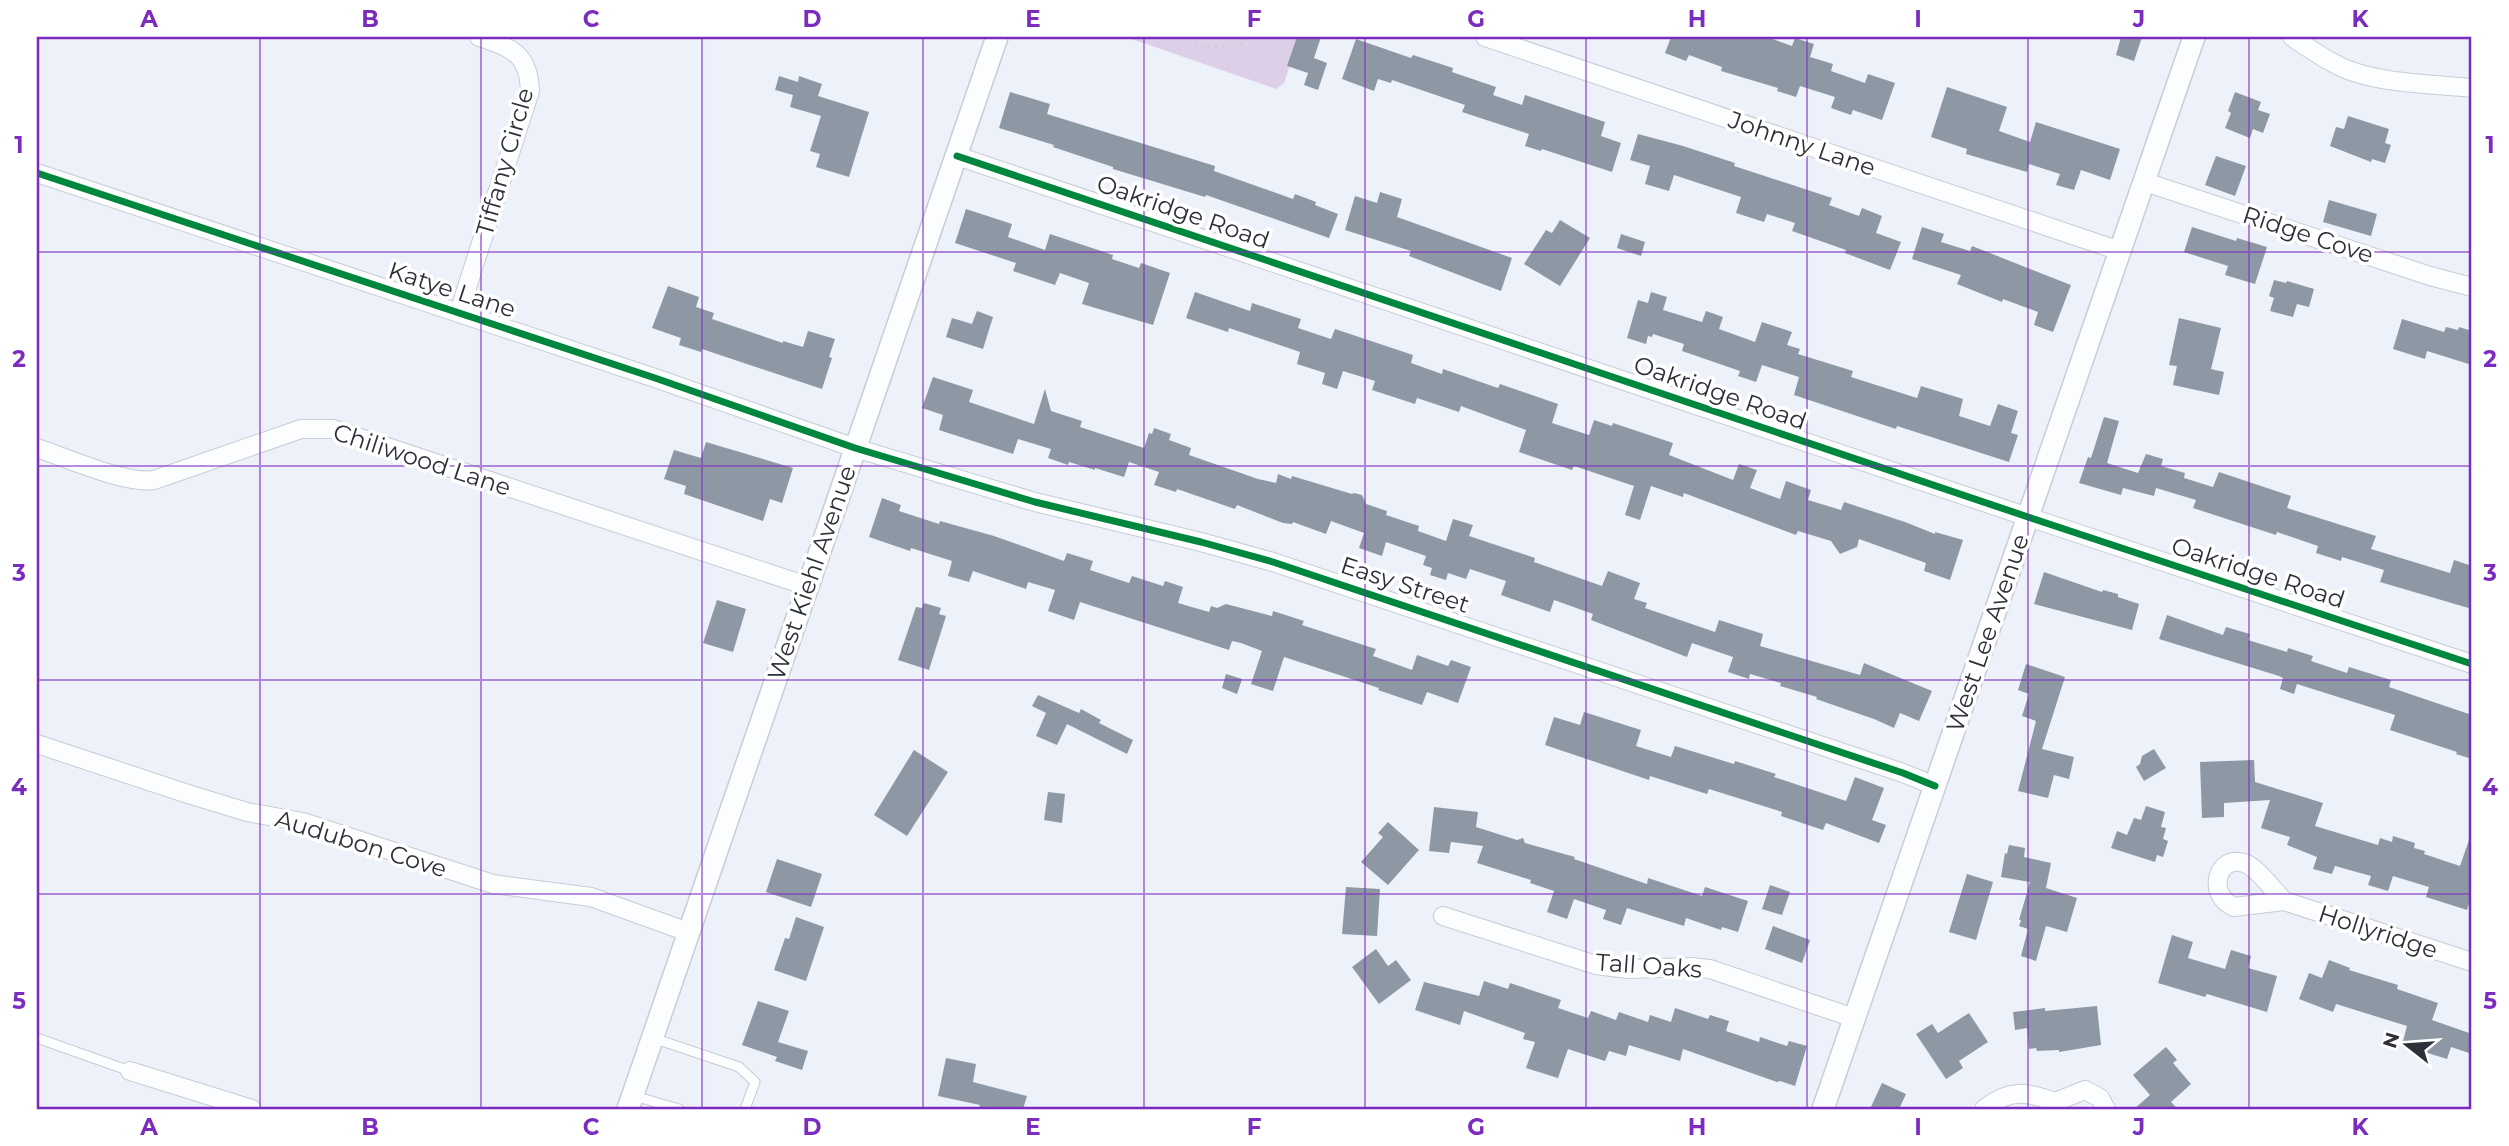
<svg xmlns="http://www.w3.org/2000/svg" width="2509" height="1146" font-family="Montserrat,sans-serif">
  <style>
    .green { fill: #ddcfe8 }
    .building { fill: #8e98a4 }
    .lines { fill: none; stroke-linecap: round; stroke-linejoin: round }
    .service-casing { stroke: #c9ccd4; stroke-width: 11 }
    .minor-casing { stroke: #c9ccd4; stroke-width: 20 }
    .tertiary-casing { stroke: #c9ccd4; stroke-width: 24 }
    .path { stroke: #cecfd3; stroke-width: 3.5; stroke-dasharray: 2 5; stroke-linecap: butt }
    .service { stroke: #fcfdfe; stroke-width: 9 }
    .minor { stroke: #fcfdfe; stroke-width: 18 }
    .tertiary { stroke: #fcfdfe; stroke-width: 21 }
    .cycleway-casing { stroke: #fff; stroke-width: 11 }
    .cycleway { stroke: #00873e; stroke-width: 7 }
    .grid { fill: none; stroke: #7b2cbf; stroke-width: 2; stroke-opacity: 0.55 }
    .labels { text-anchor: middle; stroke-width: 7; stroke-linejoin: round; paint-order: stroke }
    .street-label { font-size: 24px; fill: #2d3038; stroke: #fff }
    .neatline { fill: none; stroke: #7b2cbf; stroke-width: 2.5 }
    .grid-label { font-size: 23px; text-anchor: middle; font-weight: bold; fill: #7b2cbf }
  </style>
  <rect width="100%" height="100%" fill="#edf1fa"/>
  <path class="green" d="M1126 37H1300L1284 83 1276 89Z"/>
  <path class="building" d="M1297 37H1321L1314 58 1327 63 1318 90 1304 85 1308 73 1287 66Z
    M1671 37H1767L1792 46 1795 38 1814 44 1810 57 1833 64 1831 71 1865 83 1868 74 1895 83 1882 120 1853 110 1851 115 1831 108 1835 97 1800 86 1796 97 1777 91 1778 88 1721 71 1722 67 1689 55 1686 61 1665 53Z
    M2121 37H2142L2134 61 2116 55Z
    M1356 39 1411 58 1413 55 1453 68 1452 72 1496 87 1493 95 1522 105 1525 95 1605 122 1601 136 1621 143 1612 172 1542 149 1541 151 1525 146 1529 134 1462 112 1465 105 1392 80 1391 83 1378 79 1374 91 1342 79Z
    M779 76 798 82 799 76 822 84 818 96 869 112 849 177 816 167 820 154 810 151 821 116 790 107 793 95 775 90Z
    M1947 87 2007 107 1999 131 2030 142 2036 122 2120 149 2110 180 2081 170 2074 190 2056 185 2060 174 2029 164 2027 172 1966 154 1967 149 1931 137Z
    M1010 92 1050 104 1047 114 1215 166 1214 171 1293 199 1295 194 1316 202 1315 205 1338 214 1329 238 1206 195 1205 197 1113 169V167L1053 147 1054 145 999 128Z
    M2235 92 2261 102 2258 110 2270 114 2263 133 2253 129 2250 138 2225 128 2231 113 2228 111Z
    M2348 116 2389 129 2385 143 2391 145 2385 163 2372 159 2371 162 2330 146 2336 127 2344 129Z
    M1638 134 1683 146 1735 163 1734 166 1832 198 1829 205 1859 216 1862 208 1882 216 1876 233 1901 242 1890 270 1845 253 1846 250 1792 231 1795 223 1767 214 1764 222 1736 213 1741 197 1674 175 1669 191 1645 184 1650 166 1630 160Z
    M2216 156 2246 166 2235 196 2205 185Z
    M1380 192 1402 199 1397 217 1512 258 1501 291 1409 256 1411 251 1345 230 1355 196 1377 203Z
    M2329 200 2377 214 2371 236 2323 222Z
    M966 209 1012 224 1008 237 1045 250 1050 234 1113 255 1112 259 1139 268 1141 263 1170 273 1153 325 1082 304 1089 283 1060 273 1055 285 1013 271 1016 263 955 243Z
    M1560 220 1590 238 1560 286 1524 264 1546 230 1552 233Z
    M1922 227 1944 234 1941 242 1970 251 1972 246 2071 285 2053 332 2034 325 2038 312 2003 299 2002 302 1957 284 1961 275 1912 259Z
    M2192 227 2236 241 2237 238 2267 247 2255 284 2225 275 2228 266 2184 252Z
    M1621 234 1645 242 1641 256 1617 248Z
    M2274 280 2286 283 2287 281 2314 289 2309 307 2297 304 2293 317 2270 311 2274 298 2269 296Z
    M668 286 699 297 696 307 714 313 712 319 783 343V341L803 347 808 331 835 339 829 357 832 358 822 389 702 349 701 352 679 345 681 338 652 328Z
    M1195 292 1250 311 1252 303 1301 319 1298 328 1331 339 1335 329 1413 355 1411 363 1442 374 1443 369 1498 388 1500 384 1558 404 1552 423 1589 435 1594 420 1612 426 1613 423 1673 443 1669 455 1733 480 1739 464 1757 470 1750 488 1780 499 1786 481 1811 490 1808 500 1841 510 1844 502 1905 522 1935 534V532L1963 540 1950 580 1924 571 1926 563 1859 539 1857 547 1840 554 1831 541 1798 531 1796 535 1684 493 1683 497 1651 486 1640 520 1625 515 1634 486 1574 466 1572 470 1519 452 1526 430 1461 406 1459 412 1417 398 1415 404 1372 390 1375 381 1343 371 1337 389 1322 384 1325 373 1297 364 1300 352 1229 328 1228 332 1186 318Z
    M1651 292 1667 297 1663 310 1702 322 1706 311 1723 317 1719 329 1755 342 1762 322 1792 332 1787 345 1800 349 1798 354 1853 371 1851 377 1917 398 1921 386 1963 399 1959 416 1990 426 1998 404 2018 411 2011 433 2018 435 2009 462 1897 426 1896 429 1794 395 1799 377 1762 365 1756 382 1738 376 1740 371 1682 351 1684 344 1653 334 1652 337 1648 336 1646 344 1627 338 1638 300 1648 303Z
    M977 311 993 317 983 349 946 337 952 318 972 324Z
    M2179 318 2221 328 2211 369 2224 372 2219 395 2173 385 2177 366 2169 365Z
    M2402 319 2444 332 2446 327 2458 330 2459 327 2472 331V365L2427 351 2425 359 2393 349Z
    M933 377 973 390 969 402 1034 424 1045 389 1051 411 1082 421 1080 427 1144 448 1149 433 1152 434 1154 428 1171 434 1169 440 1191 448 1189 455 1258 479 1276 483 1278 474 1291 479 1292 476 1352 494 1354 493 1362 495 1366 504 1387 511 1386 515 1419 526 1418 531 1446 541 1453 519 1473 525 1469 536 1535 558 1534 562 1602 586 1608 571 1640 583 1634 599 1647 603 1645 608 1715 632 1719 620 1763 634 1760 646 1860 675 1864 663 1932 691 1919 721 1900 713 1894 728 1874 719 1816 699 1817 697 1780 686 1781 683 1750 674 1749 679 1728 672 1733 657 1692 643 1687 657 1591 620 1593 614 1554 600 1550 612 1501 595 1506 581 1470 569 1466 579 1448 573 1446 580 1430 575 1432 568 1423 565 1426 556 1386 542 1382 556 1359 548 1364 533 1331 521 1326 534 1293 522 1292 524 1283 523 1237 505 1235 509 1177 489 1176 492 1154 485 1159 472 1129 462 1124 477 1095 468V470L1069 462 1068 465 1048 458 1051 449 1018 439 1013 454 939 430 943 415 922 408Z
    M2104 417 2119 421 2107 463 2138 473 2146 454 2163 459 2161 466 2185 473 2184 478 2213 487 2219 472 2291 496 2287 508 2376 536 2371 549 2450 573 2454 560 2472 566V609L2380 582 2384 570 2342 557 2341 561 2316 553 2318 546 2277 532 2276 535 2193 508 2196 500 2156 488 2154 496 2123 488 2121 495 2079 483 2088 457 2091 458Z
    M706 442 793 468 782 503 770 499 763 521 684 494 686 486 664 479 674 450 701 458Z
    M882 498 901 505 899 511 939 524 940 521 994 536 1064 561 1067 553 1093 561 1090 570 1129 583 1132 576 1163 586 1165 581 1183 587 1178 603 1209 612 1211 606 1217 608 1226 604 1272 616 1273 611 1304 621 1302 625 1376 649 1373 656 1412 670 1417 655 1448 666 1451 660 1471 667 1458 703 1427 692 1422 705 1378 690 1379 688 1284 657 1273 691 1251 684 1262 651 1241 643 1232 641 1229 650 1080 602 1074 620 1048 611 1055 590 1028 582 1026 589 973 571 969 582 948 576 952 561 911 548 910 551 869 537Z
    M2044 572 2102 592 2103 590 2118 594V597L2139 604 2132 630 2034 604Z
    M717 600 746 609 733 652 703 643Z
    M924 603 941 608 939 614 946 616 929 670 898 660 916 607 922 608Z
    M2167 615 2223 635 2226 627 2250 634 2248 640 2287 652 2288 648 2313 656 2311 661 2347 673 2349 667 2391 680 2389 687 2472 715V759L2456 754 2457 752 2390 730 2395 715 2297 684 2294 694 2280 689 2283 678 2279 676 2159 639Z
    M2026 664 2065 677 2042 749 2074 757 2069 779 2054 775 2048 798 2018 791 2036 721 2022 716 2029 694 2018 690Z
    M1226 674 1242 679 1237 694 1222 688Z
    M1038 695 1079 713 1081 709 1101 720 1099 723 1133 740 1127 754 1067 724 1057 745 1036 736 1046 713 1032 706Z
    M1584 712 1641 730 1636 746 1671 757 1675 746 1734 764 1735 761 1776 774 1774 777 1846 801 1855 777 1884 788 1872 820 1886 825 1879 843 1826 823 1823 830 1781 816 1782 812 1709 789 1707 794 1650 776 1649 780 1545 745 1554 717 1580 725Z
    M2154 749 2166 768 2144 781 2136 767 2140 764 2142 756Z
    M914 750 948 772 907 836 874 815Z
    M2254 760 2255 782 2323 803 2315 826 2378 845 2380 838 2392 842 2393 836 2415 843 2414 848 2425 851 2424 854 2460 866 2470 837 2472 838V894L2467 910 2426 897 2429 887 2393 876 2388 891 2368 885 2371 876 2335 866 2332 874 2313 869 2317 857 2287 845 2290 837 2261 828 2270 800 2224 803V817L2202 818 2200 762Z
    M1048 792 1065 794 1062 823 1044 820Z
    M2146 806 2165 812 2161 827 2166 828 2163 839 2168 841 2163 857 2157 855 2155 862 2111 848 2117 831 2127 835 2134 818 2141 820Z
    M1434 807 1478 812 1476 827 1517 840 1523 838 1525 843 1575 857 1574 859 1647 884 1648 878 1702 896 1705 887 1748 901 1738 932 1722 927 1721 930 1686 918 1684 926 1627 908 1621 925 1603 919 1606 910 1574 899 1567 919 1547 912 1554 891 1530 883 1531 880 1477 863 1483 846 1451 842 1449 853 1429 851Z
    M1388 822 1419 850 1388 885 1361 862 1383 837 1378 833Z
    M2009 845 2025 848 2024 857 2051 863 2046 888 2077 898 2067 932 2046 926 2036 961 2021 956 2028 929 2019 926 2021 920H2019L2030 882 2001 877 2005 853 2007 854Z
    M777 859 822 874 811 907 766 892Z
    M1967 874 1993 882 1976 940 1949 932Z
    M1770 885 1790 892 1782 915 1762 909Z
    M1346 887 1380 889 1377 936 1342 934Z
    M796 917 824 927 806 981 774 970 785 938 789 939Z
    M1773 926 1810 940 1802 963 1765 949Z
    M2172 935 2193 942 2188 958 2225 969 2231 950 2251 956 2248 968 2277 976 2267 1012 2207 994 2205 997 2158 983Z
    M1376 949 1388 966 1396 960 1411 980 1379 1004 1352 967Z
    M2329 960 2350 968 2349 970 2398 985 2397 989 2438 1003 2432 1020 2472 1034V1054L2451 1047 2447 1059 2402 1045 2407 1026 2336 1004 2333 1012 2299 999 2309 973 2322 978Z
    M1484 981 1508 989 1510 983 1561 1000 1558 1008 1588 1018 1591 1011 1616 1020 1619 1012 1648 1022 1650 1015 1671 1022 1675 1008 1708 1019 1710 1015 1729 1021 1726 1031 1759 1042 1760 1037 1787 1046 1789 1041 1807 1046 1795 1086 1780 1081 1777 1082 1683 1049 1680 1061 1629 1045 1626 1056 1609 1051 1605 1061 1568 1049 1558 1078 1526 1068 1535 1042 1523 1039 1525 1033 1464 1011 1460 1025 1415 1010 1424 982 1479 996Z
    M758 1001 789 1011 778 1042 808 1051 802 1070 775 1061 777 1057 742 1045Z
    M2097 1006 2101 1045 2059 1052V1050L2037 1051 2036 1048 2029 1049 2027 1028 2015 1030 2013 1012 2045 1008V1011Z
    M1969 1013 1988 1042 1959 1061 1963 1068 1946 1079 1916 1034 1932 1024 1938 1033Z
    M2166 1047 2177 1060 2173 1063 2191 1084 2171 1102 2178 1109H2134L2150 1095 2133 1075Z
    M946 1058 976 1064 973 1082 1027 1096 1023 1109H979L980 1105 938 1096Z
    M1882 1083 1906 1094 1899 1109H1870Z"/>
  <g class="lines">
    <defs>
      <path id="service" d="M37 1038 130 1071
        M653 1038 739 1067 755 1082 745 1109
        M634 1096 679 1109"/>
      <path id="minor" d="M1485 37 2120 251
        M2292 37C2310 49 2328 62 2348 70 2386 84 2432 84 2472 88
        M957 156 2028 517 2472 664
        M37 173 655 378 855 448 1035 502 1201 542 1273 562 1903 773 1935 786
        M2145 182 2430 276 2472 287
        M459 312 530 91C529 54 511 47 479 37
        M37 448C67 458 125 484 154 480L301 429H333L807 586
        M37 744 188 794 247 812 303 822 493 884 591 897 688 932
        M2284 901C2275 892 2256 866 2244 863 2217 854 2206 895 2234 907L2284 901 2472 962
        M1443 916 1596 965 1628 969 1691 967 1710 969 1854 1018
        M130 1071 252 1109
        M1984 1109C2009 1089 2026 1091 2055 1102L2085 1090 2100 1098 2106 1109"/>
      <path id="tertiary" d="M628 1109 997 37
        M1823 1109 2194 37"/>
    </defs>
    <use href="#service" class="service-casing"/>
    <use href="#minor" class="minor-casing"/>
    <use href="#tertiary" class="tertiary-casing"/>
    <path class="path" d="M1198 37 1196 46 1238 48 1248 37"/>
    <use href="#service" class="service"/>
    <use href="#minor" class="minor"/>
    <use href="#tertiary" class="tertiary"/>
    <defs>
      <path id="cycleway" d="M957 156 2028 517 2472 664
        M37 173 655 378 855 448 1035 502 1201 542 1273 562 1903 773 1935 786"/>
    </defs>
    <use href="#cycleway" class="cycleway-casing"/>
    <use href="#cycleway" class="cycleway"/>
  </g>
  <path class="grid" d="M260 37V1109M481 37V1109M702 37V1109M923 37V1109M1144 37V1109M1365 37V1109M1586 37V1109M1807 37V1109M2028 37V1109M2249 37V1109M37 252H2472M37 466H2472M37 680H2472M37 894H2472"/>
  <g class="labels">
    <g class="street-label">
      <text transform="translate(1802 144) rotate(19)" y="8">Johnny Lane</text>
      <text transform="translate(505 162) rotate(-74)" y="8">Tiffany Circle</text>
      <text transform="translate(1183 212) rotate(19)" y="8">Oakridge Road</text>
      <text transform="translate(2308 235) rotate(18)" y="8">Ridge Cove</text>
      <text transform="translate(452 290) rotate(18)" y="8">Katye Lane</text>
      <text transform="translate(1720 393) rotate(19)" y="8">Oakridge Road</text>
      <text transform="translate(422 460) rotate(18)" y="8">Chiliwood Lane</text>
      <text transform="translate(812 573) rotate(-71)" y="8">West Kiehl Avenue</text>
      <text transform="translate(2258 573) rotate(18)" y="8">Oakridge Road</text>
      <text transform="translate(1405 585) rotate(18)" y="8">Easy Street</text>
      <text transform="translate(1988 633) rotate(-71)" y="8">West Lee Avenue</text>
      <text transform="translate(361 844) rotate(17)" y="8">Audubon Cove</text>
      <text transform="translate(2378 932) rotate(18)" y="8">Hollyridge</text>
      <text transform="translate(1649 966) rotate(4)" y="8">Tall Oaks</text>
    </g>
  </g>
  <rect width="2509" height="1146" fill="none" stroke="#ffffff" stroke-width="77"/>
  <g transform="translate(2407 1045) rotate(287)" stroke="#ffffff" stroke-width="5" paint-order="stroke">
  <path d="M0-5L12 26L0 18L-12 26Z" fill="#2d3038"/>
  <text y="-10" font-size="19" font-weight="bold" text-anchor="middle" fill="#2d3038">N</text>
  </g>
  <rect x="38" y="38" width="2432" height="1070" class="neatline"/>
  <g class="grid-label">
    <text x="149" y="27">A</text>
    <text x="370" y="27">B</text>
    <text x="591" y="27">C</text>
    <text x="812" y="27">D</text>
    <text x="1033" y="27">E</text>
    <text x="1254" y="27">F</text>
    <text x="1476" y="27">G</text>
    <text x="1697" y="27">H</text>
    <text x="1918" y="27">I</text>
    <text x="2139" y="27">J</text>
    <text x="2360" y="27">K</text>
    <text x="19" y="153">1</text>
    <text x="2490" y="153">1</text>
    <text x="19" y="367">2</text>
    <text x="2490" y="367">2</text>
    <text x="19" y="581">3</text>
    <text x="2490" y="581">3</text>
    <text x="19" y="795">4</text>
    <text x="2490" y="795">4</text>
    <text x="19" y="1009">5</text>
    <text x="2490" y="1009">5</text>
    <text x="149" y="1135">A</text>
    <text x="370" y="1135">B</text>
    <text x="591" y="1135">C</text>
    <text x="812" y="1135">D</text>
    <text x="1033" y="1135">E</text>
    <text x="1254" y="1135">F</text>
    <text x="1476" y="1135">G</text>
    <text x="1697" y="1135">H</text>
    <text x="1918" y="1135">I</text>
    <text x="2139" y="1135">J</text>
    <text x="2360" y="1135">K</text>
  </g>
</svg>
